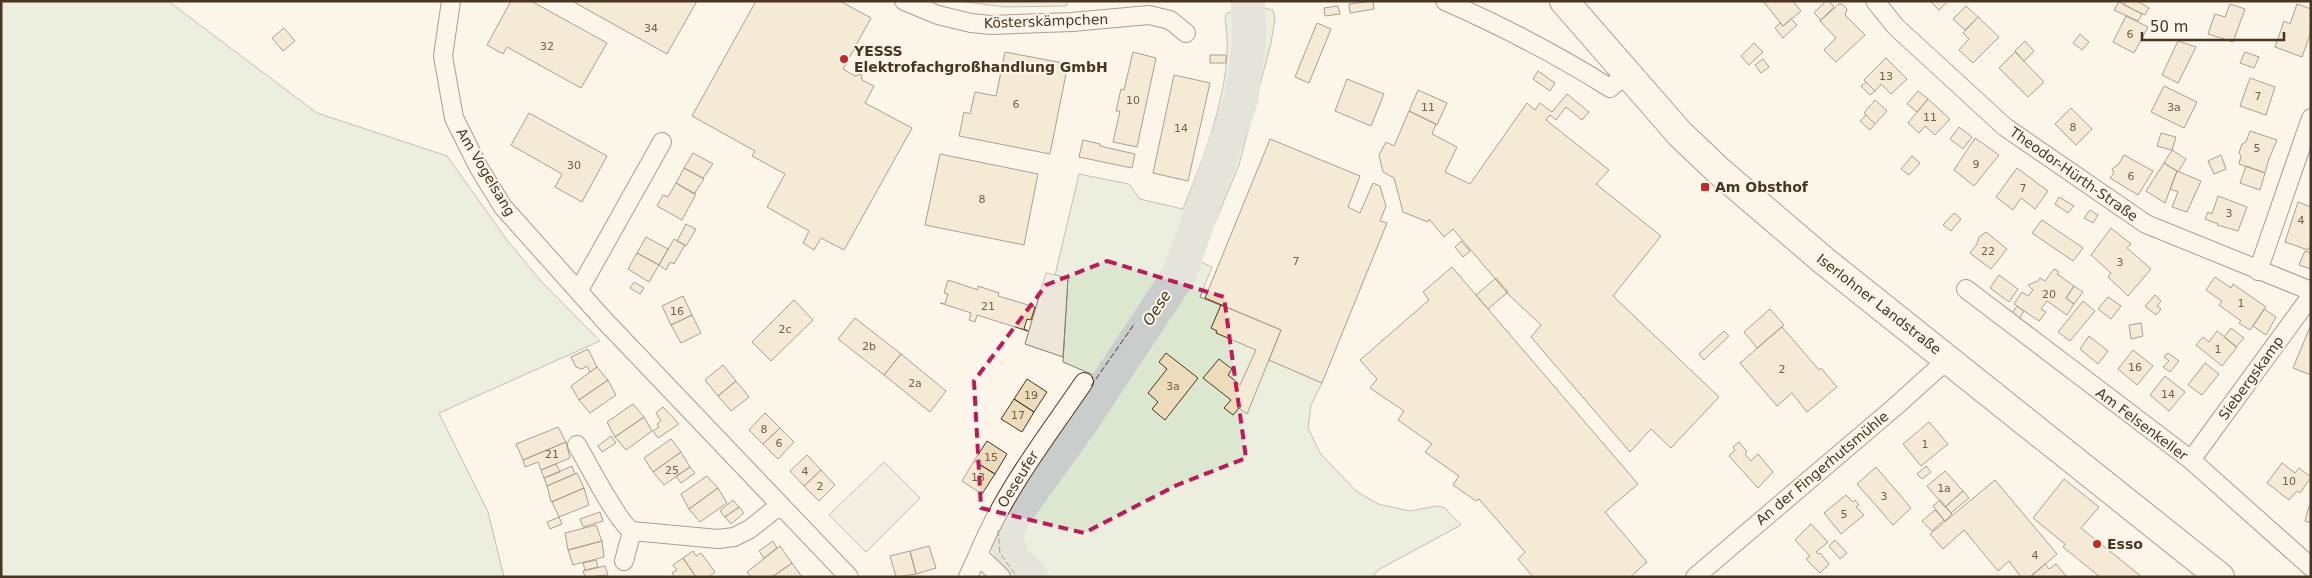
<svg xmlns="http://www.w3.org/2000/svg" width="2312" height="578" font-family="'DejaVu Sans',sans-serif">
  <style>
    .green { fill: #dce7d0; stroke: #887966 }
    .parking { fill: #ede7d9; stroke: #887966 }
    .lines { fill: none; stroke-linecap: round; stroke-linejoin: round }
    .river { stroke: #c9cecd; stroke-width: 34 }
    .building { fill: #ecdcbc; stroke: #4a3520 }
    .street-casing { stroke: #4a3520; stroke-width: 20 }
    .primary-casing { stroke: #4a3520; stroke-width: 30 }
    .street { stroke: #fbf6e9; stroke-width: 18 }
    .primary { stroke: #fbf6e9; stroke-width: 28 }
    .fence { stroke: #4a3520; stroke-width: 1; stroke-dasharray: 6 2.5; stroke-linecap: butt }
    .marked { fill: none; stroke: #c2185b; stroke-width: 4; stroke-dasharray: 10 6; stroke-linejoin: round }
    .poi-dot { fill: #c62828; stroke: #fbf6e9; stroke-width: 2 }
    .labels { text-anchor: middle; stroke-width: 4; stroke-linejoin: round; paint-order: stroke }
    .number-label { font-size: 11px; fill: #725f47 }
    .street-label { font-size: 14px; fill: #4a3520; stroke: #fbf6e9 }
    .poi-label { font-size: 14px; font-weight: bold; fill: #4a3520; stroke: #fbf6e9; text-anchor: start }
    .water-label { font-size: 15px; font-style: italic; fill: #4a3520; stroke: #fbf6e9 }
  </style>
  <rect width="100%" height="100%" fill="#fbf6e9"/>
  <path class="green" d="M1 1H168L317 113 447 156 507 240 540 280 600 341 439 413 488 512 504 577H1Z
    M959 1H1068L1066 6 1005 7Z
    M1259 7 1273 10 1275 18 1271 43 1239 165 1199 261 1212 267 1200 297 1281 330 1269 360 1322 383 1311 405 1308 428 1320 453 1356 491 1378 504 1410 511 1437 506 1445 508 1461 525 1378 570 1373 577H1050L1018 545 1020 534 1041 488 1107 404 1160 326 1192 265 1227 177 1253 96 1258 62Z
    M1234 11 1237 12 1239 56 1226 116 1184 234 1158 286 1135 323 1098 377 1063 362 1068 278 1055 275 1079 174 1129 184 1140 199 1183 209C1202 161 1224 107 1227 55 1228 42 1226 29 1225 16L1227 13Z"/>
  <path class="parking" d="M1046 273 1068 278 1063 357 1025 344Z
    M884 462 920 498 866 552 829 515Z"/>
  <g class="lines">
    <path class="river" d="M1031 577 1015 561 1005 539 1012 519 1081 423 1179 275 1241 100 1249 43 1248 1"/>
  </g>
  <path class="building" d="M511 1H531L607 43 581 88 507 47 503 54 487 45Z
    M572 1H697L667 54Z
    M756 1H840L871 18 843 69 855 76 861 74 862 80 874 86 865 103 912 128 844 250 821 238 814 250 803 243 809 231 767 207 785 174 752 156 755 151 692 116Z
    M1373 1 1374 9 1350 13 1349 4Z
    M1763 1H1793L1801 11 1783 26Z
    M1826 1H1829L1834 7 1821 20 1814 13Z
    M1930 1H1948L1939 10Z
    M2126 1H2137L2149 8 2145 15 2124 5Z
    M2119 2 2142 14 2138 21 2114 10Z
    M1839 4H1842L1847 9 1845 15 1865 35 1836 62 1824 50 1836 38 1820 21Z
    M2230 4 2245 9 2233 42 2208 34 2215 14 2225 17Z
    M2297 4 2311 9 2310 35 2302 57 2275 47 2284 21 2290 24Z
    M1338 6 1340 14 1325 16 1324 8Z
    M1966 6 1978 17 1965 30 1953 19Z
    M2126 16 2148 27 2134 53 2113 42Z
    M1978 17 1999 37 1973 63 1959 50 1969 39 1963 33Z
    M1791 19 1797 25 1783 38 1775 28 1780 23 1783 26Z
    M1317 23 1331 29 1309 83 1295 77Z
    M284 28 295 41 283 51 272 38Z
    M2080 34 2089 42 2082 50 2073 43Z
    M2025 41 2034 51 2024 61 2015 51Z
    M2178 41 2196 47 2178 83 2162 75Z
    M1754 43 1763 52 1749 65 1741 56Z
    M1005 52 1068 64 1050 154 959 136 964 112 970 114 975 92 996 96Z
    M1133 52 1156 58 1137 147 1113 142 1120 111H1116L1121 89 1124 90Z
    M2015 52 2044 82 2028 97 1999 68Z
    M2245 52 2259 57 2254 68 2240 63Z
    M1210 55H1226V63H1210Z
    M1886 58 1907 79 1891 94 1881 84 1875 91 1864 80Z
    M1763 59 1769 67 1761 73 1755 65Z
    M1538 71 1555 83 1550 91 1533 79Z
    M1174 75 1210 83 1188 181 1153 173Z
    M2250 78 2275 87 2266 115 2240 106Z
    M1347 79 1384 94 1371 126 1335 111Z
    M1866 82 1875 91 1870 95 1861 86Z
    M2164 86 2197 102 2184 128 2151 112Z
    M1418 90 1447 103 1437 125 1409 111Z
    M1918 91 1928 99 1917 112 1907 104Z
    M1567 94 1589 112 1582 120 1566 107 1556 120 1550 115 1546 120 1609 170 1596 184 1661 236 1613 296 1719 397 1671 448 1651 429 1630 452 1531 337 1541 325 1508 294 1453 229 1444 237 1429 219 1428 222 1403 212 1394 178 1383 172 1379 155 1386 142 1394 146 1409 111 1436 124 1432 134 1457 147 1445 172 1470 184 1527 103 1535 110 1540 103 1552 112Z
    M1928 99 1950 119 1935 135 1925 126 1919 133 1908 123Z
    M1875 100 1887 111 1875 124 1864 113Z
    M2071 108 2092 129 2076 145 2055 124Z
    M529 113 607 156 582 202 555 187 562 174 511 145Z
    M1866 115 1875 124 1870 130 1860 121Z
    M1959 127 1972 137 1963 149 1950 139Z
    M2250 131 2277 140 2269 159 2265 173 2239 164 2241 156 2239 153 2242 144 2246 142Z
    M2161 133 2176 137 2172 150 2157 146Z
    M1975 138 1999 155 1974 186 1954 170Z
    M1270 139 1360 176 1348 207 1360 213 1373 183 1380 186 1386 206 1380 221 1387 223 1322 383 1269 360 1281 330 1205 298Z
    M1083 140 1100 144V146L1135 154 1132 168 1079 157Z
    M2172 150 2186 159 2178 172 2164 163Z
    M693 153 713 164 703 178 684 168Z
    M940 154 1038 174 1024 245 925 225Z
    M2124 155 2153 171 2138 195 2110 178 2114 173 2112 169 2118 165Z
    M2221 155 2226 169 2214 174 2208 161Z
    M1912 156 1920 163 1909 175 1901 169Z
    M2164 163 2177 171 2165 203 2146 191Z
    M2246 166 2265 173 2260 190 2240 183Z
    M684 168 704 179 694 194 676 183Z
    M2017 168 2048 191 2035 209 2021 198 2013 210 1996 197Z
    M2177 171 2201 181 2187 212 2172 207 2178 192 2170 189Z
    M676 183 696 194 682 220 657 206 663 195 668 197Z
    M2218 196 2247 207 2238 231 2217 225 2218 224 2205 219 2208 212 2212 214Z
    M2059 197 2074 206 2068 213 2055 204Z
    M2298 202 2311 207V244L2308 250 2285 242Z
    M2090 210 2098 215 2093 223 2084 218Z
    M1954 213 1961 219 1951 231 1943 225Z
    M2042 220 2083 248 2073 261 2032 233Z
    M686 224 696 229 686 246 677 241Z
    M2111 228 2131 244 2127 248 2151 269 2128 296 2108 277 2111 273 2091 255Z
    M1986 232 2007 249 1991 269 1970 253 1977 244 1979 237Z
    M646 237 668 249 659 265 637 253Z
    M674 239 685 245 674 264 670 262 666 270 659 265Z
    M1461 241 1470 251 1463 257 1455 247Z
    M2305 251 2311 253V269L2299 265Z
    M637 253 659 265 649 282 628 269Z
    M1452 267 1638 484 1605 512 1647 562 1630 577H1533L1518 559 1525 552 1479 499 1476 501 1453 485 1459 476 1425 452 1432 444 1398 420 1404 411 1370 388 1377 379 1360 360 1429 300 1423 292Z
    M2054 269 2059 272 2057 274 2074 286 2066 298 2074 304 2067 315 2047 301 2041 309 2046 312 2039 321 2014 304 2022 292 2028 296 2033 290 2028 285 2038 281 2040 278 2045 281Z
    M1999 275 2018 289 2009 302 1990 288Z
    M2215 277 2231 288 2233 284 2266 307 2250 330 2239 323 2241 321 2219 305 2222 301 2206 290Z
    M1496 278 1508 292 1488 309 1476 295Z
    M948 280 978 290V286L999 293 998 296 1035 307 1031 320 1027 319 1024 329 1028 331 977 315 975 322 969 320 971 313 940 303 945 304 948 294 944 293Z
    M634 282 644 288 640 294 630 288Z
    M2074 286 2083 292 2074 304 2066 298Z
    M2155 295 2161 301 2157 306 2161 309 2156 315 2145 306Z
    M683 296 692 315 671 325 662 306Z
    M2108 297 2121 306 2111 319 2098 309Z
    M794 300 813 320 771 361 752 342Z
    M2083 301 2095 311 2070 341 2058 332Z
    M1221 305 1281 330 1247 414 1239 408 1233 415 1224 408 1231 400 1203 378 1219 359 1232 369 1228 375 1240 385 1256 350 1216 333 1217 331 1211 328Z
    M2017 306 2024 311 2017 322 2010 316Z
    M1770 309 1784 325 1757 348 1744 332Z
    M2264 309 2276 317 2266 335 2253 326Z
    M692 315 701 333 681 343 671 325Z
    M855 318 901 354 884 375 838 339Z
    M2141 323 2143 336 2131 339 2129 325Z
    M1782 327 1819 370 1821 368 1837 387 1807 412 1792 393 1777 406 1740 363Z
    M2310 327H2311V375L2293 368Z
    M2231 328 2244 338 2236 347 2224 337Z
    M1724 331 1729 336 1704 360 1699 354Z
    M2217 331 2237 347 2222 366 2196 345 2203 337 2209 342Z
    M2089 336 2108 351 2098 364 2080 349Z
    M588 349 597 367 590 372 587 366 582 369 576 367 571 357Z
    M2133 350 2153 366 2137 385 2118 369Z
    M1166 353 1198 378 1165 420 1152 409 1158 402 1148 393 1167 369 1159 362Z
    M2168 353 2179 361 2170 372 2163 367 2169 361 2164 357Z
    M901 354 946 391 930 412 884 375Z
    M2205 363 2219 374 2202 395 2188 385Z
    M723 365 736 381 718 396 705 380Z
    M597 367 608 380 579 400 571 386Z
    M2165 376 2185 392 2169 411 2150 395Z
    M1027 379 1047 392 1034 412 1014 399Z
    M608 380 616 395 590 413 579 400Z
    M736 381 749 397 731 411 718 396Z
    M1014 399 1034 412 1022 432 1001 419Z
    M633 404 644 417 615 437 607 422Z
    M663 407 679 424 658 438 653 431 659 427 657 424 661 421 656 413Z
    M765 413 780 428 763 444 749 430Z
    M644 417 652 431 626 450 615 437Z
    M1929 422 1948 444 1921 466 1903 444Z
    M558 427 566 442 523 460 516 444Z
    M780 428 794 442 778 459 763 444Z
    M611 436 616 443 602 452 598 446Z
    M671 439 681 452 653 472 644 458Z
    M987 441 1007 454 995 474 974 461Z
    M566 442 570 458 541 470 538 462 525 467 523 460Z
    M1739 442 1747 452 1745 454 1751 461 1758 454 1773 472 1758 488 1729 456 1735 450 1733 447Z
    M681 452 690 467 664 485 653 472Z
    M807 455 821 470 804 486 790 471Z
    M974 461 995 474 982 494 962 481Z
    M2282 463 2295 473 2299 468 2311 477 2300 493 2297 491 2289 500 2267 483Z
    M556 464 560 472 544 478 541 470Z
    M572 466 575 474 547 486 544 478Z
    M1926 466 1931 472 1922 479 1917 474Z
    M690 467 695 473 681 483 676 476Z
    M1876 467 1911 508 1893 525 1857 484Z
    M821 470 835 485 819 501 804 486Z
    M1945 471 1963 491 1945 507 1927 486Z
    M577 473 584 488 551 502 547 486Z
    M707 476 718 488 689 509 681 494Z
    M2064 479 2099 507 2081 528 2142 577H2100L2063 547 2065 544 2033 518Z
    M1995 480 2057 554 2030 577H2021L2009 561 1998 571 1964 530 1943 549 1930 534Z
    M584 488 589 505 559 517 552 502Z
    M718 488 727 503 700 522 689 509Z
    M1963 491 1969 498 1951 513 1945 507Z
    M1846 495 1853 502 1855 500 1859 505 1856 507 1864 515 1841 534 1824 513Z
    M733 500 739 507 725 517 720 511Z
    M1940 500 1952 514 1945 521 1933 506Z
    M2309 506H2311V523L2305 521Z
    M739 507 744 513 731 524 725 517Z
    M1935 510 1944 520 1932 531 1922 521Z
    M600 512 603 521 583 527 580 519Z
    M559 517 562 524 550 529 547 522Z
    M1811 524 1828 542 1816 552 1818 554 1820 553 1829 564 1820 573 1806 559 1810 556 1795 540Z
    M596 525 602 541 568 550 565 533Z
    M1835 540 1847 553 1840 559 1829 546Z
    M602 541 604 557 573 565 568 550Z
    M773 541 777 548 764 558 759 551Z
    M780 546 792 563 772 577H751L747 572Z
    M929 546 936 568 916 574 910 551Z
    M693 551 696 556 701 553 715 572 709 577H696L683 558Z
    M910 551 916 574 896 577 890 556Z
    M683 558 696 577H675L672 573 677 570 673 565Z
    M596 560 598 567 585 570 583 563Z
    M792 563 802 577H772Z
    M2045 564 2049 569 2056 564 2067 577H2030Z
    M605 566 608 575 585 577 583 571Z"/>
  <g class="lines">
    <defs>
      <path id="street" d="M451 1 443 56 454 118 479 168 503 207 605 321 849 577
        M904 1 938 15 971 23 991 25 1072 22 1149 15 1170 20 1186 33
        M1445 1C1504 27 1556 54 1610 88L1627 74
        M1875 1 1896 27 2005 127 2146 224 2311 291
        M2258 271 2311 118
        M1966 289 2191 460 2311 567
        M579 290 662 142
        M577 445C587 462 618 523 632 531L718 539 734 537 750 529 780 505
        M2191 460 2311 296
        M624 561 632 531
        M968 577 978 555
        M1001 577 978 555C1004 491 1046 438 1084 382
        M1695 577 1896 406 1948 359"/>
      <path id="primary" d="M1564 1 1680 134 1719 171 1823 260 2220 577"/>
    </defs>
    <use href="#street" class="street-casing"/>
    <use href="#primary" class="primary-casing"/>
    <use href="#street" class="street"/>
    <use href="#primary" class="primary"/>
    <path class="fence" d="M1091 386 1135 323
      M998 530 1000 553 1017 577"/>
  </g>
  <path d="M0 0H2312V578H0ZM1107 261 1224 297 1246 458 1177 485 1084 533 981 508 974 381 1046 285Z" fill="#fbf6e9" fill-opacity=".55" fill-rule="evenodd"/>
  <path class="marked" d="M1107 261 1224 297 1246 458 1177 485 1084 533 981 508 974 381 1046 285Z"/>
  <g class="poi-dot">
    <circle cx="844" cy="59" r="5"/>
    <rect x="1700" y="182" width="10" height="10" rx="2.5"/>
    <circle cx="2097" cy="544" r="5"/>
  </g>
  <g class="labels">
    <g class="number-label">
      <text x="651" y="32">34</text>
      <text x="2130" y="38">6</text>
      <text x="547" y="50">32</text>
      <text x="1886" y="80">13</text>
      <text x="2258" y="100">7</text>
      <text x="1133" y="104">10</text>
      <text x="1016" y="108">6</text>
      <text x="1428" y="111">11</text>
      <text x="2174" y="111">3a</text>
      <text x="1930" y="121">11</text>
      <text x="2073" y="131">8</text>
      <text x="1181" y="132">14</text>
      <text x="2257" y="152">5</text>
      <text x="1976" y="168">9</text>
      <text x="574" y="169">30</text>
      <text x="2131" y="180">6</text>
      <text x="2023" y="192">7</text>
      <text x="982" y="203">8</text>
      <text x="2229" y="217">3</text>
      <text x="2301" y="224">4</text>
      <text x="1988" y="255">22</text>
      <text x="1296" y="265">7</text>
      <text x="2120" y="266">3</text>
      <text x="2049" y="298">20</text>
      <text x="2241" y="307">1</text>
      <text x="988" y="310">21</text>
      <text x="677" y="315">16</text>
      <text x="785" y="333">2c</text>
      <text x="869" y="350">2b</text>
      <text x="2218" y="353">1</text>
      <text x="2135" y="371">16</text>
      <text x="1782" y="373">2</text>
      <text x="915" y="387">2a</text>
      <text x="1173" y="390">3a</text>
      <text x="2168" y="398">14</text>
      <text x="1031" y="399">19</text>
      <text x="1018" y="419">17</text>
      <text x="764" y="433">8</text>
      <text x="779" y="447">6</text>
      <text x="1925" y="448">1</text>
      <text x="552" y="458">21</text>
      <text x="991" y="461">15</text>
      <text x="672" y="474">25</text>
      <text x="805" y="475">4</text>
      <text x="978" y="481">13</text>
      <text x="2289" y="485">10</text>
      <text x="820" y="490">2</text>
      <text x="1944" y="492">1a</text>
      <text x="1884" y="500">3</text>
      <text x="1844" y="518">5</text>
      <text x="2035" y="559">4</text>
    </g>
    <g class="street-label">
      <text transform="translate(1046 21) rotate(-2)" y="5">Kösterskämpchen</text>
      <text transform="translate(486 172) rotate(59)" y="5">Am Vogelsang</text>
      <text transform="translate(2074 174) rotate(35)" y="5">Theodor-Hürth-Straße</text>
      <text transform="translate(1879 304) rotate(38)" y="5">Iserlohner Landstraße</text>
      <text transform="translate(2251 378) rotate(-54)" y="5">Siebergskamp</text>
      <text transform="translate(2142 424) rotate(37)" y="5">Am Felsenkeller</text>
      <text transform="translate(1822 468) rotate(-40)" y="5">An der Fingerhutsmühle</text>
      <text transform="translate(1018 479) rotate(-58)" y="5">Oeseufer</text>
    </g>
    <g class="poi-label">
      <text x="854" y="56">YESSS<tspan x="854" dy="16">Elektrofachgroßhandlung GmbH</tspan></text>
      <text x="1715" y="192">Am Obsthof</text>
      <text x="2107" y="549">Esso</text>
    </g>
    <g class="water-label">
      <text transform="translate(1157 308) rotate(-57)" y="5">Oese</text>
    </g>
  </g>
  <rect width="2312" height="578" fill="none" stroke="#4a3520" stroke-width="5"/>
  <path d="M2142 32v8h142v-8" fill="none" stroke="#4a3520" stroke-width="2.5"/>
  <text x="2150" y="32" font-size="15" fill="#4a3520" stroke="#fbf6e9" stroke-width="4" paint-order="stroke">50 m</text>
</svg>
